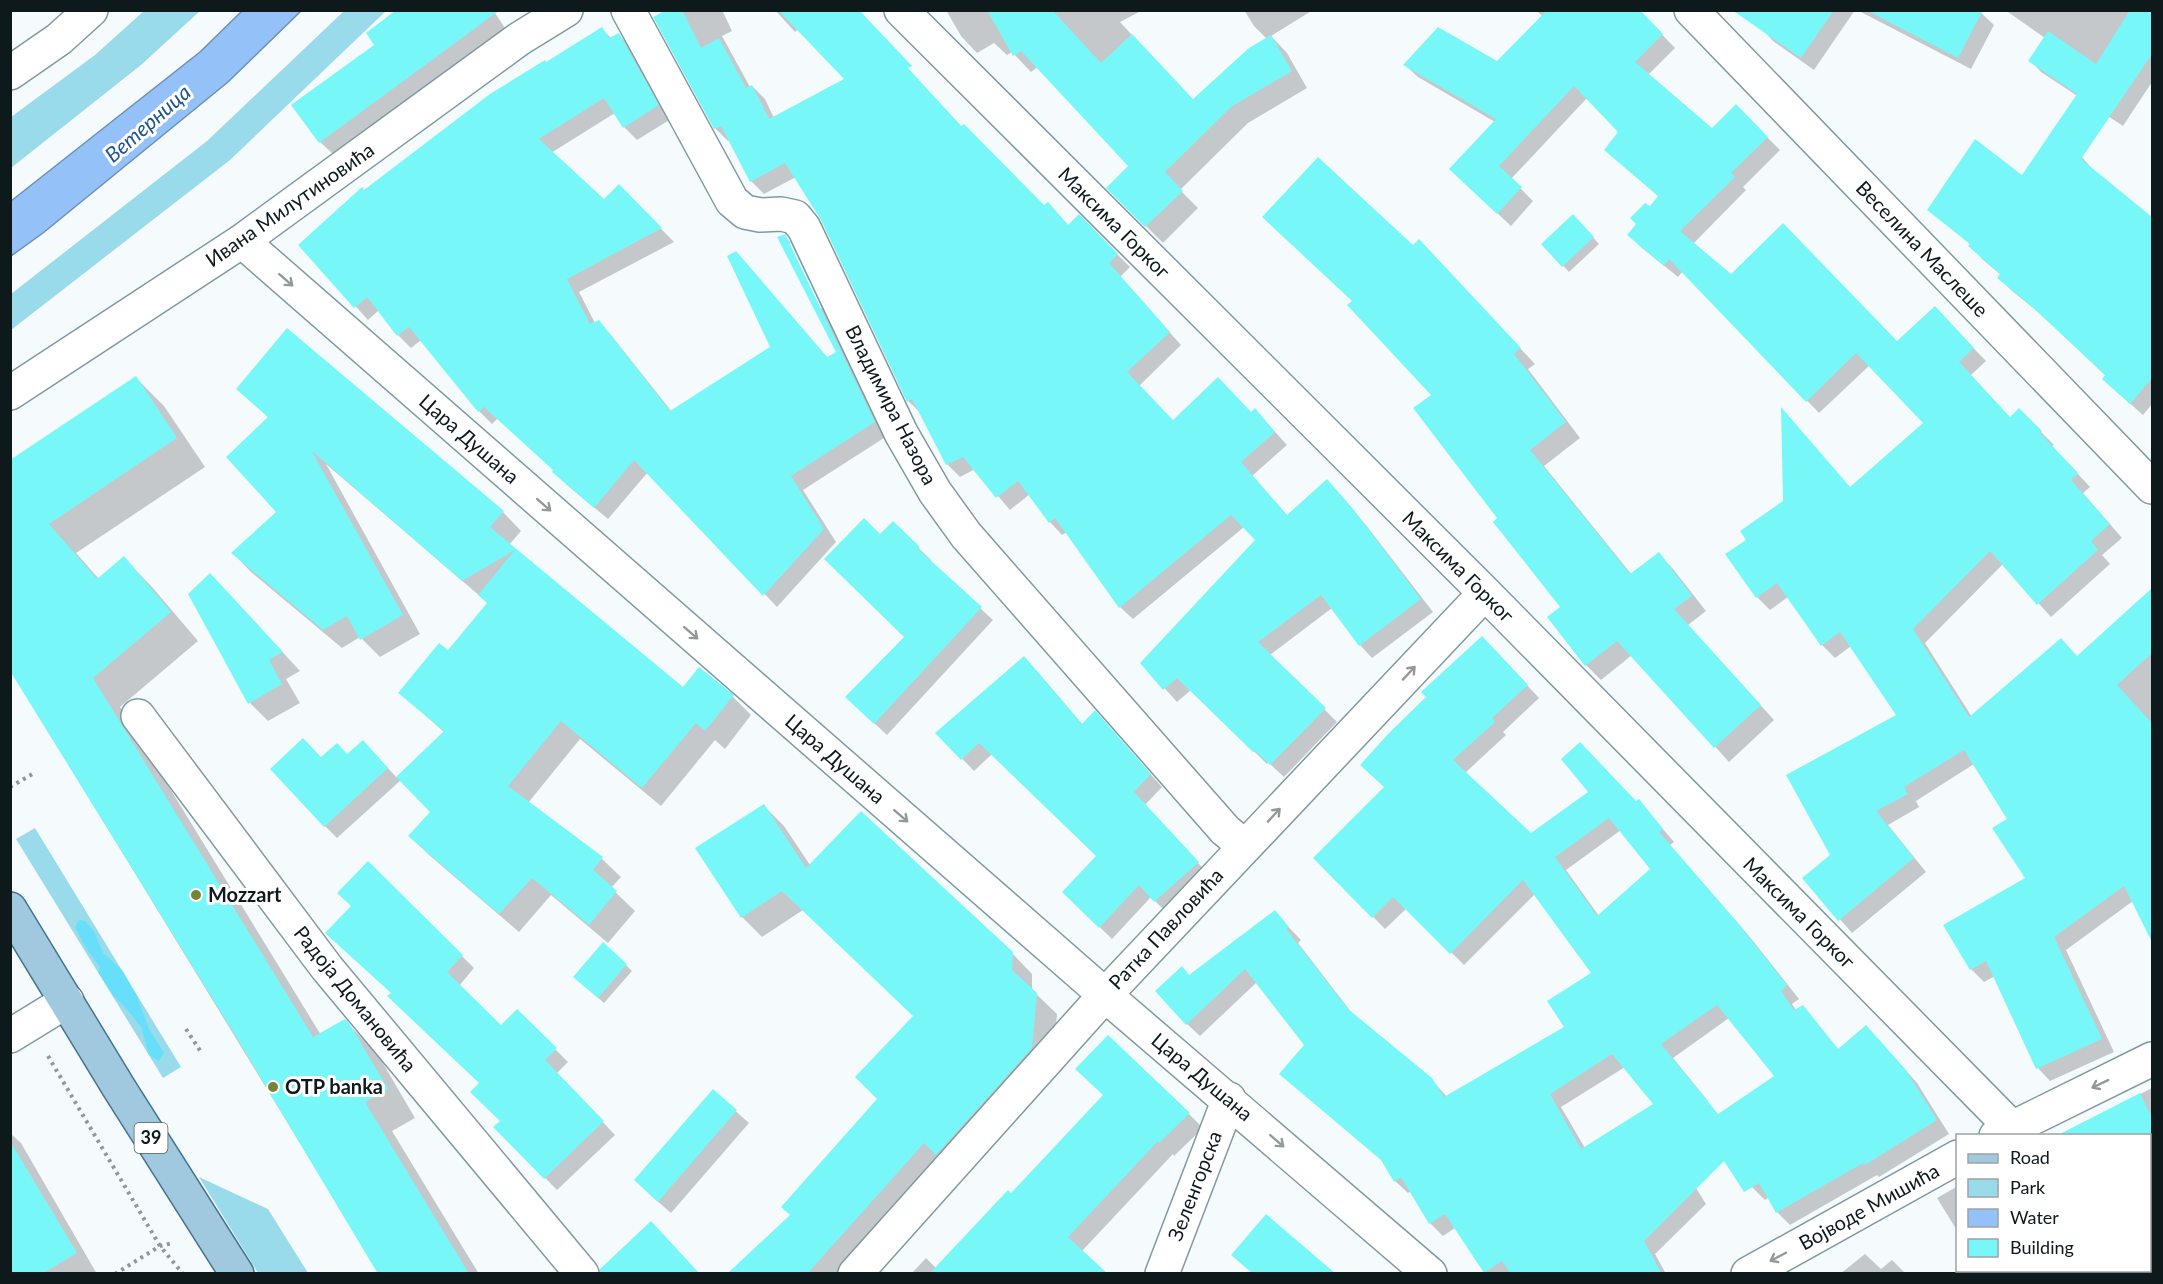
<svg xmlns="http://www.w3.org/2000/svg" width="2163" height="1284" font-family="Lato,sans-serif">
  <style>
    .green { fill: #9adbeb }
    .forest { fill: #67dffa }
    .water { fill: #94c1f7; stroke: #6c8fb5; stroke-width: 1.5 }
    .shadow { fill: #0003; fill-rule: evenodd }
    .building { fill: #78f7f9; fill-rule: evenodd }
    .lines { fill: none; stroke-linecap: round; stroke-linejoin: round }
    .minor-casing { stroke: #7f9aa1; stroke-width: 36 }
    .major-casing { stroke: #43748e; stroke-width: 36 }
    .path { stroke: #8f9799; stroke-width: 4; stroke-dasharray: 3 4.5; stroke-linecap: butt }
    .minor { stroke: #fff; stroke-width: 33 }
    .major { stroke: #a0c9e0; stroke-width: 33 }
    .oneway { stroke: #939898 }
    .poi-dot { fill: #748534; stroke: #fff; stroke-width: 2 }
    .labels { text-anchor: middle; stroke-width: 6; stroke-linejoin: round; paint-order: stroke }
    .shield { fill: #fff; stroke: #565e5f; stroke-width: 1.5 }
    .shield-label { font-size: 18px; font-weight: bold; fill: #0e191b }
    .street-label { font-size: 20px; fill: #0e191b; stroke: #fff }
    .poi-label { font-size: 20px; font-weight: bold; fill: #0e191b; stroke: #fff; text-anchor: start }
    .water-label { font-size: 21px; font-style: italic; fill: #1c5490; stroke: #fff }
  </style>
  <rect width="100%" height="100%" fill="#f5fbfd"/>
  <path class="green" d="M145 10 200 11 141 65 11 168V117L95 55Z
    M345 10 386 11 230 160 11 330V294L207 141Z
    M35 828 181 1067 163 1078 16 839Z
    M199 1177 268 1209 308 1273H258Z"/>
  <path class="forest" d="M79 920 85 921 94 931 103 953 122 970 137 996 149 1029 164 1053 159 1061 149 1055 141 1027 124 1006 112 994 98 972 100 967 86 948 75 927Z"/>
  <path class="water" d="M242 11H301L228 82 43 233 11 256V201L200 52Z"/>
  <path class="shadow" d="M493 10 505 28 333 154 320 142 376 45Z
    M669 10H722L732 31 722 36 750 87 752 86 765 99 774 118 847 79 798 29 795 32 775 10H853L962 127 1044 207 1060 216 1069 226 1079 216 1130 267 1120 277 1181 345 1139 386 1173 422 1251 413 1267 423 1287 445 1252 476 1288 516 1340 494 1365 524 1433 612 1372 658 1360 645 1332 608 1270 655 1337 722 1284 777 1268 762 1267 764 1191 690 1177 702 1142 663 1257 540 1244 527 1133 619 1120 607 1067 532 1062 535 1050 522 1030 494 1010 510 975 469 960 477 947 464 922 414 908 401 822 219 796 177 764 194 751 181 730 140 728 141 715 128Z
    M946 10H1143L1120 22 1193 101 1267 39 1254 26 1244 10H1313L1271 36 1287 53 1307 88 1248 123 1180 190 1198 208 1163 243 1108 188 1130 166 1038 67 1031 72 1012 52 1007 55 994 43 977 53 961 36Z
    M1536 10H1638L1675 48 1648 75 1713 130 1736 106 1780 150 1743 187 1746 190 1693 244 1731 276 1897 343 1947 321 1986 361 1971 375 2010 418 2019 410 2054 445 2052 446 2090 487 2083 493 2122 538 2102 555 2110 564 2051 617 2003 564 1925 643 1972 717 2078 657 2152 590V939L2133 901 2066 950 2114 1052 2050 1081 2038 1068 1995 976 1984 982 1971 969 2027 879 2009 819 1974 764 1916 801 1919 807 1888 825 1926 872 1852 933 1804 878 1831 855 1898 715 1851 646 1835 658 1822 645 1788 597 1770 610 1757 597 1851 488 1925 423 1870 365 1819 413 1683 271 1678 277 1642 248 1629 235 1659 197 1606 150 1620 132 1587 98 1511 179 1533 201 1511 226 1464 182 1495 122 1418 77 1405 65 1497 63 1543 17Z
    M1745 10H1855L1814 70 1773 41Z
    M1857 10H1978L1994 25 1971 69Z
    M2005 10H2152V82L2123 126 2041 72 2030 60 2045 38Z
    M602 29 612 39 619 35 632 48 671 119 637 140 624 127 615 113 551 153 604 201 619 186 674 242 579 292 595 323 598 322 611 335 672 412 772 348 729 257 735 253 828 358 838 352 779 238 784 236 797 249 887 436 803 490 836 542 777 607 648 472 608 519 567 485 555 471 498 418 492 424 479 411 421 340 411 348 398 335 379 310 368 320 300 245 362 189 364 192 491 95 544 62 546 64ZM791 243 822 308 819 309 788 244Z
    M2053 132 2082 157 2094 171 2152 219V404L2143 415 2116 391 2106 376 2043 316 2011 290 1999 278 2001 275 1982 259 1971 245 1929 210 2022 177Z
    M1579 222 1599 244 1569 272 1543 244Z
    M1413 247 1434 256 1535 364 1528 369 1580 438 1544 466 1632 575 1659 554 1673 569 1706 611 1688 625 1774 720 1729 762 1632 655 1601 680 1586 665 1562 607 1499 518 1433 395Z
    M136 378 164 406 205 467 76 553 99 579 124 558 152 587 198 641 120 707 321 1035 345 1021 377 1053 415 1118 392 1131 479 1274H380L10 669V474Z
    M238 389 503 512 521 531 509 545 683 689 733 697 751 715 725 749 715 740 661 806 580 739 528 803 602 859 621 877 611 888 635 911 608 943 551 895 519 932 429 855 410 836 433 812 401 780 337 838 325 826 322 759 375 754 397 778 444 732 400 693 448 652 488 603 326 464 420 634 380 657 360 637 342 648 251 572 233 553 278 512 269 418Z
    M893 523 931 560 930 562 993 620 887 735 860 710 906 637 880 536Z
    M228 593 300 671 286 679 300 703 268 721 250 703Z
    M1495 650 1539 698 1503 732 1506 735 1465 773 1531 835 1639 801 1674 842 1670 845 1749 936 1799 999 1792 1004 1796 1010 1803 1007 1839 1050 1878 1039 1917 1083 1949 1134 1879 1177 1877 1175 1790 1225 1777 1212 1769 1197 1765 1200 1752 1187 1776 1077 1729 1018 1673 1058 1708 1101 1674 1125 1625 1067 1561 1107 1585 1148 1656 1124 1706 1204 1655 1254 1666 1274H1486L1455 1228 1443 1236 1430 1223 1411 1191 1408 1193 1395 1181 1385 1163 1281 1074 1306 1045 1257 982 1200 1036 1187 1024 1157 991 1190 976 1274 912 1301 940 1298 943 1355 1017 1431 1079 1447 1097 1566 1028 1593 974 1535 894 1464 965 1407 908 1385 929 1315 858 1385 788ZM1621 830 1653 869 1599 916 1566 870Z
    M1036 670 1083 725H1107L1162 787 1145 805 1209 875 1167 913 1151 897 1112 939 1076 904 1098 856 992 754 974 771 937 733Z
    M764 806 784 826 810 865 1012 953 1032 974V990L1057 1014 1052 1069 844 1274H729L792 1215 879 1099 915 1016 803 910 762 937 742 917Z
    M368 863 474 968 459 986 501 1027 517 1011 568 1062 557 1073 615 1135 557 1190 495 1127 502 1121 481 1083 393 994 352 906Z
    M626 965 632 971 604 1003 581 983Z
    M2152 1088V1204L2150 1205V1136L2066 1132Z
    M713 1091 749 1123 671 1213 648 1193Z
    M1189 1114 1203 1128 1174 1156 1173 1154 1082 1251 1106 1274H911L926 1258 936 1268 1011 1195Z
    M10 1133 21 1143 97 1274H10Z
    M1958 1186V1232L1937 1198Z
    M1865 1254 1881 1269 1892 1260 1906 1274H1840Z
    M1964 1270H2064L2062 1274H1960Z"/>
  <path class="building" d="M396 10H500L319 143 291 105 374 45 366 33Z
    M666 10H682L701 48 719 38 746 88 752 85 769 119 844 79 778 10H859L912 66 908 68 961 126 964 124 1044 205 1048 202 1068 225 1079 214 1118 254 1109 263 1170 332 1127 372 1173 420 1218 377 1251 412 1255 408 1275 432 1241 462 1287 515 1327 479 1353 509 1421 599 1359 646 1321 595 1258 642 1326 708 1270 765 1255 751 1253 752 1177 678 1163 690 1140 663 1255 540 1231 515 1119 608 1055 518 1049 523 1018 481 996 498 963 457 946 465 912 399 907 402 821 220 785 163 750 182 721 126 714 129 653 17Z
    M987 10H1052L1101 63 1132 34 1193 99 1249 48 1271 35 1292 71 1231 107 1165 172 1183 191 1145 227 1106 188 1128 166 1021 51 1013 56Z
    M1547 10H1640L1663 34 1635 62 1712 128 1736 104 1768 137 1731 173 1735 177 1680 231 1731 274 1783 223 1897 341 1935 306 1974 348 1959 362 2010 417 2019 408 2042 431 2040 433 2078 473 2071 480 2110 524 2091 541 2098 550 2037 605 1990 551 1913 629 1969 717 2061 638 2077 656 2152 588V653L2117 685 2152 723V942L2124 886 2054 937 2102 1039 2036 1069 1986 961 1970 970 1943 925 2025 878 1992 828 2007 819 1964 750 1904 787 1908 794 1876 811 1914 858 1838 921 1802 878 1830 855 1786 775 1896 715 1840 632 1821 646 1777 583 1756 598 1725 554 1746 540 1740 531 1783 501 1781 407 1850 487 1923 423 1856 353 1806 402 1669 259 1664 266 1627 235 1636 224 1630 218 1645 203 1650 206 1658 196 1604 150 1618 132 1574 86 1499 166 1522 187 1497 214 1449 169 1496 119 1403 65 1438 27 1497 61Z
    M1732 10H1834L1801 58Z
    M1866 10H1983L1958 58Z
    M2130 10H2152V54L2081 159 2152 217V378L2130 404 2102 379 2105 375 2029 304 1997 278 2000 274 1968 246 1970 244 1927 210 1975 139 2022 175 2077 94 2028 61 2048 31 2096 64Z
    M602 27 609 38 619 33 659 105 623 128 604 98 539 139 604 199 619 184 662 228 567 279 590 324 599 320 670 411 770 347 727 256 736 251 827 357 836 352 777 237 785 234 875 422 791 476 824 529 763 596 634 460 594 508 552 472 553 470 484 407 478 412 409 327 397 336 367 297 354 308 298 245 362 187 364 190 490 94 545 60 546 62Z
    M1318 157 1413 245 1419 239 1521 348 1514 354 1566 422 1530 450 1630 574 1659 552 1692 596 1674 609 1761 705 1714 748 1617 641 1585 666 1547 617 1560 607 1493 522 1497 518 1413 408 1431 395 1347 305 1352 301 1262 217Z
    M1573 214 1594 237 1562 267 1541 244Z
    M287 328 504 511 490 527 683 687 699 667 734 695 705 731 696 723 642 788 561 721 508 786 603 857 593 870 617 891 589 925 532 878 499 914 408 836 430 812 396 777 444 731 398 693 439 643 448 650 487 603 478 595 515 550 462 581 311 450 403 615 360 640 347 616 323 630 231 553 276 512 226 457 268 417 236 389Z
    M136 376 177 438 49 524 97 579 124 556 171 612 93 678 313 1037 345 1019 349 1023 388 1089 365 1102 469 1274H378L235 1035 10 671V460Z
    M864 518 880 534 893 521 920 547 918 549 982 607 874 724 845 697 904 637 824 559Z
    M210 573 283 652 269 660 282 684 248 704 188 594Z
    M1482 636 1528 685 1492 718 1495 722 1453 760 1531 833 1588 792 1561 759 1580 742 1636 801 1639 799 1663 829 1659 832 1737 922 1787 985 1781 991 1794 1010 1803 1005 1838 1049 1866 1025 1905 1069 1937 1120 1865 1165 1863 1163 1776 1213 1759 1183 1744 1192 1724 1161 1644 1241 1662 1274H1511L1502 1261 1484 1273 1445 1214 1429 1224 1401 1177 1394 1182 1381 1160 1279 1074 1304 1045 1245 969 1186 1025 1155 991 1182 966 1189 975 1275 910 1289 927 1286 929 1348 1009 1432 1078 1444 1097 1564 1027 1547 1001 1591 973 1523 880 1450 954 1393 897 1372 918 1313 858 1384 787 1360 765 1389 733 1426 697 1421 692ZM1609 818 1650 869 1597 916 1555 857ZM1717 1005 1774 1076 1718 1114 1661 1044ZM1612 1054 1653 1104 1581 1149 1550 1094Z
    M1024 656 1082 724 1095 710 1151 774 1134 792 1199 862 1154 902 1139 885 1099 928 1062 892 1096 856 979 743 961 760 935 733Z
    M303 738 321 757 337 743 347 754 363 740 388 768 324 827 270 769Z
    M764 804 806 868 861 811 1013 952 1012 970 1037 993 1032 1048 936 1155 924 1143 807 1274H727L790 1215 781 1207 877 1099 855 1077 913 1016 782 891 741 918 695 848Z
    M368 861 463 955 447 972 501 1025 517 1009 557 1048 545 1060 604 1121 544 1179 493 1127 500 1121 470 1092 479 1083 387 996 391 993 325 933 351 906 337 893Z
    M603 942 627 964 598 998 573 977Z
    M1108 1035 1190 1113 1159 1143 1158 1141 1068 1237 1108 1274H929L1008 1190 1011 1193 1103 1095 1075 1069Z
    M713 1089 737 1110 658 1202 634 1180Z
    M2140 1093 2152 1118V1136H2056Z
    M10 1141 77 1253 42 1274H10Z
    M1266 1214 1336 1274H1253L1231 1255Z
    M651 1221 700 1274H600V1269Z"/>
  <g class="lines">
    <defs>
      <path id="minor" d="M628 10 732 201 745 212 760 215 781 214 795 217 804 228 901 433 935 492 966 535 1225 830 1244 846
        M901 10 1485 593 2011 1127
        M1691 10 2152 487
        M10 73 59 39 91 10
        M242 241 1105 995 1430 1274
        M10 393 242 241 519 39 566 10
        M138 716 327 968 582 1274
        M10 1036 67 1001
        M1996 1136 2152 1059
        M855 1274 1105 995 1485 593
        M1162 1274 1229 1099
        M1748 1274 1958 1157"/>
      <path id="major" d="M10 909 119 1088 237 1274"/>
    </defs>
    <use href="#minor" class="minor-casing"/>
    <use href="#major" class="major-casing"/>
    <path class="path" d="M10 787 34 773
      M186 1029 201 1052
      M48 1056 160 1246 183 1274
      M115 1274 160 1246 173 1243"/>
    <use href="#minor" class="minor"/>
    <use href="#major" class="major"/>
  </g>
  <defs><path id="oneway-shaft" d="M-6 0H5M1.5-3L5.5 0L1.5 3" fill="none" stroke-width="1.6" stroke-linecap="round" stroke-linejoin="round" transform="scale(1.5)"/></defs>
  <g class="oneway">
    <use href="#oneway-shaft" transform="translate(286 280) rotate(41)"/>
    <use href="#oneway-shaft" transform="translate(544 505) rotate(41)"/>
    <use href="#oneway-shaft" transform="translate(691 633) rotate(41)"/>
    <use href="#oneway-shaft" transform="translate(1409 673) rotate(-47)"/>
    <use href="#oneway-shaft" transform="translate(1274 815) rotate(-47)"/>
    <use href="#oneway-shaft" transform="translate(901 816) rotate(41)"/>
    <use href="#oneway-shaft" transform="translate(2100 1084) rotate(154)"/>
    <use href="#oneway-shaft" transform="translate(1277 1141) rotate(41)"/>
    <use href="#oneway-shaft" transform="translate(1778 1257) rotate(152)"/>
  </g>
  <g class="poi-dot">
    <circle cx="196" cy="895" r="6"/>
    <circle cx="273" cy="1087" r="6"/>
  </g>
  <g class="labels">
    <rect class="shield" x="134.5" y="1123" width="33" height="30" rx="4.5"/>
    <g class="shield-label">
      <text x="151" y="1144">39</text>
    </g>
    <g class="street-label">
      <text transform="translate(290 205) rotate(-35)" y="7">Ивана Милутиновића</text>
      <text transform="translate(1114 223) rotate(45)" y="7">Максима Горког</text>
      <text transform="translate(1922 249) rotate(46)" y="7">Веселина Маслеше</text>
      <text transform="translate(891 405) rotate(63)" y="7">Владимира Назора</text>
      <text transform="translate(469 439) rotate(41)" y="7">Цара Душана</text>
      <text transform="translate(1458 567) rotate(45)" y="7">Максима Горког</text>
      <text transform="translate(835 759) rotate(41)" y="7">Цара Душана</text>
      <text transform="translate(1799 913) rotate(45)" y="7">Максима Горког</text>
      <text transform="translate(1166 929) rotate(-47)" y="7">Ратка Павловића</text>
      <text transform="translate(355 999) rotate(51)" y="7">Радоја Домановића</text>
      <text transform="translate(1202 1077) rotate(40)" y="7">Цара Душана</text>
      <text transform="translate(1195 1186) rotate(-69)" y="7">Зеленгорска</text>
      <text transform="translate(1869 1207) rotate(-29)" y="7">Војводе Мишића</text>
    </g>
    <g class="poi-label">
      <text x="208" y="902">Mozzart</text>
      <text x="285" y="1094">OTP banka</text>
    </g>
    <g class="water-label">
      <text transform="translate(148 124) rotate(-41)" y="7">Ветерница</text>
    </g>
  </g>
  <rect width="2163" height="1284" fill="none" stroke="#0e191b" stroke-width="24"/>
  <rect x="1956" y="1134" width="195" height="138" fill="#ffffff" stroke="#9fa3a4" stroke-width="1.5"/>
  <rect x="1968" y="1154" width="30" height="9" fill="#a0c9e0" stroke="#9fa3a4" stroke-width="1.5"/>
  <text x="2010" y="1164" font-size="18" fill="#0e191b">Road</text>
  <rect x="1968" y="1179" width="30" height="18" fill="#9adbeb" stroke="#9fa3a4" stroke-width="1.5"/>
  <text x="2010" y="1194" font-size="18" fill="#0e191b">Park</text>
  <rect x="1968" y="1209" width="30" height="18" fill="#94c1f7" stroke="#9fa3a4" stroke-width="1.5"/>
  <text x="2010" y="1224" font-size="18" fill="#0e191b">Water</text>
  <rect x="1968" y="1239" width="30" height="18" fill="#78f7f9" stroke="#9fa3a4" stroke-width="1.5"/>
  <text x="2010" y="1254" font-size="18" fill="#0e191b">Building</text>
</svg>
